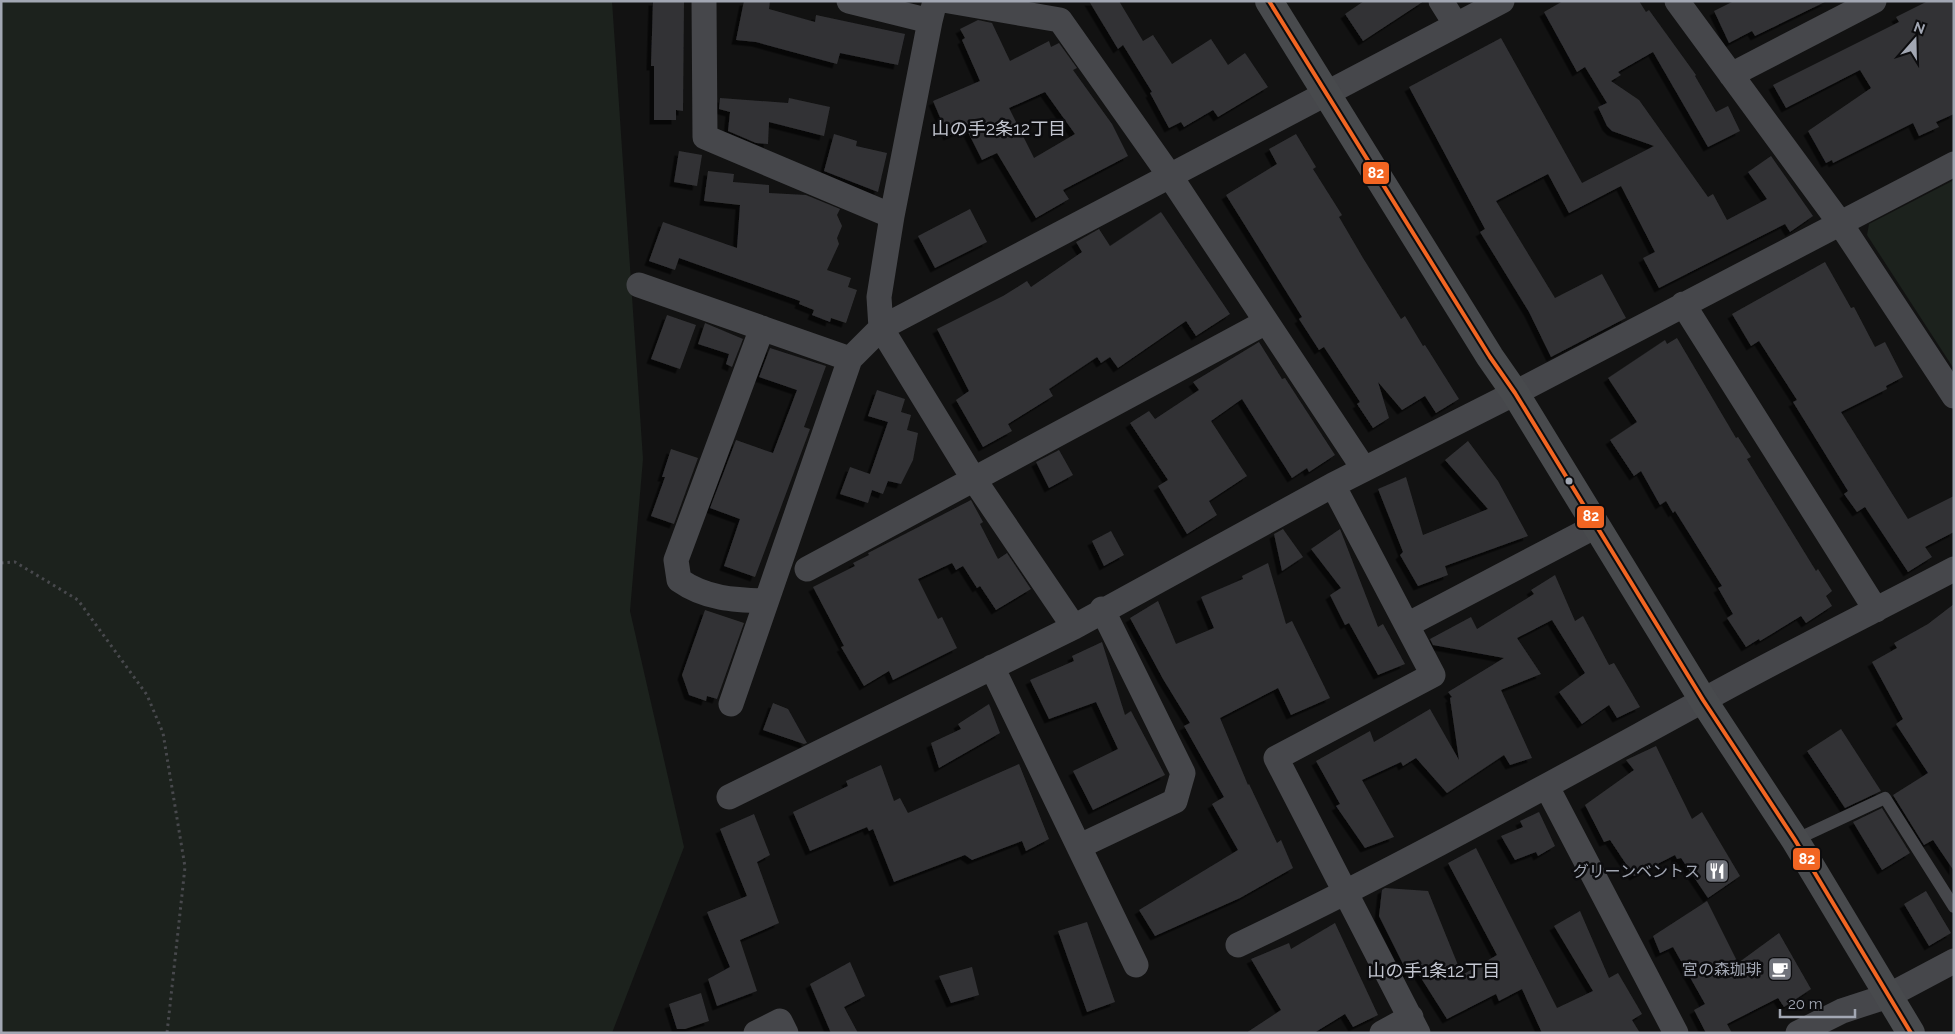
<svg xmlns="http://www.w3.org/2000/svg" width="1955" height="1034" font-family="Raleway,'Noto Sans JP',sans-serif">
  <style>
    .green { fill: #1c221d }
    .building { fill: #323235; fill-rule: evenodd; filter: url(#shadow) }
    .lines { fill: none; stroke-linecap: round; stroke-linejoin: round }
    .path { stroke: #48494d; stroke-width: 3; stroke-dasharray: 2.5 4; stroke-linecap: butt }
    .lane { stroke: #46474b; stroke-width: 12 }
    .street { stroke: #46474b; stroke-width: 25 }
    .primary { stroke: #484a4d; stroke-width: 28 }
    .bus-1-casing { stroke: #0c0c0e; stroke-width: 8 }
    .bus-1 { stroke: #f26522; stroke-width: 4 }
    .bus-dot { fill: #a2a7b3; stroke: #0c0c0e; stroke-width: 2 }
    .labels { text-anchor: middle; stroke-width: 5; stroke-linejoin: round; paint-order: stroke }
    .poi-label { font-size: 16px; fill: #a2a7b3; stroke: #0c0c0e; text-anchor: end }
    .neighbourhood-label { font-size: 18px; fill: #c3c6d0; stroke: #0c0c0e }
    .line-badge { stroke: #0c0c0e; stroke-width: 2 }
    .badge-label { font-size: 14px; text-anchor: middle; font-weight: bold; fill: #fff }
  </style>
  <defs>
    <filter id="shadow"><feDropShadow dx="-4.5" dy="4.5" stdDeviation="0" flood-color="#0009"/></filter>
  </defs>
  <rect width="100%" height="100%" fill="#121212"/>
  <path class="green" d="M1 1H612L643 459 630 611 684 847 612 1033H1Z
    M1954 180V369L1867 235 1869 224Z"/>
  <path class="building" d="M653 1H684L683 111 676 110V120H654V66H651Z
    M744 1H770L769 9 815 22 816 15 905 34 898 65 840 53 837 64 756 42 736 40Z
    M1089 1H1119L1143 41 1153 35 1172 64 1211 39 1228 65 1245 53 1268 87 1218 117 1213 110 1184 127 1181 122 1169 128 1150 93 1152 92 1123 45 1118 49Z
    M1364 1H1424L1363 41 1345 14Z
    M1563 1H1639L1646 12 1649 10 1696 75 1695 76 1716 112 1728 106 1740 131 1708 147 1653 52 1618 72 1621 75 1611 81 1639 100 1708 197 1713 194 1727 220 1767 199 1748 172 1771 156 1813 216 1790 232 1785 224 1659 288 1643 258 1655 252 1621 186 1569 213 1548 174 1496 201 1555 298 1602 274 1626 318 1551 357 1529 312 1480 232 1485 229 1409 87 1501 38 1582 183 1654 146 1612 131 1607 126 1598 107 1607 103 1585 67 1577 72 1544 12Z
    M1734 1H1827L1755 36 1752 31 1729 43 1714 11Z
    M1928 1H1954V114L1936 122 1939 127 1919 136 1913 123 1833 163 1832 160 1826 163 1808 131 1871 88 1860 70 1786 108 1773 85 1899 22 1896 17Z
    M978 20 992 23 1010 61 1049 41 1051 47 1059 43 1077 68 1073 70 1112 124 1128 156 1063 190 1069 199 1036 218 997 153 982 160 966 128 948 136 933 101 980 81 962 40 965 38 960 29ZM1045 92 1075 134 1034 158 1009 108Z
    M720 98 788 103 789 98 830 107 824 136 769 122 768 144 756 143 728 131 730 112 719 109Z
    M834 134 857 141 856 146 887 153 878 192 824 171Z
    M1296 134 1316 167 1313 169 1342 215 1339 217 1363 258 1401 319 1405 316 1423 346 1425 345 1459 399 1436 413 1425 396 1402 410 1378 382 1389 418 1373 428 1357 404 1360 402 1324 347 1319 350 1299 319 1302 317 1226 195 1277 164 1269 149Z
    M679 151 702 155 697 186 674 182Z
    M708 171 734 174 733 182 769 185V193L806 195 840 209 837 215 842 226 837 238 839 244 827 270 851 278 848 287 857 290 846 323 831 318 830 322 812 315 814 310 799 304 800 301 679 258 675 270 649 261 663 222 737 248 740 205 704 201Z
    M970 209 987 242 935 268 918 236Z
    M1161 212 1230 314 1196 336 1186 321 1118 368 1110 357 1101 363 1097 357 1049 389 1053 396 1008 424 1012 431 983 447 956 400 969 391 937 329 1003 296 1027 281 1031 287 1082 252 1076 242 1099 229 1110 246Z
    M1825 262 1851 308 1854 307 1875 347 1885 342 1903 377 1886 386 1887 389 1841 412 1908 519 1954 496V532L1925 547 1932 557 1908 572 1865 507 1857 512 1844 494 1848 491 1793 402 1797 400 1759 341 1751 346 1732 314Z
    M667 315 696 325 680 369 651 359Z
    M705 323 743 339 732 367 726 364 729 354 698 344Z
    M1677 338 1736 438 1738 437 1751 457 1747 459 1816 571 1818 569 1832 591 1826 596 1832 606 1806 623 1801 616 1760 641 1759 639 1746 647 1727 618 1733 614 1718 588 1722 586 1675 511 1673 513 1666 501 1660 505 1641 471 1634 476 1610 440 1637 422 1608 378 1665 340 1667 344Z
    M1259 342 1282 379 1285 378 1335 455 1309 472 1307 468 1292 478 1242 399 1211 421 1247 476 1209 501 1217 515 1187 534 1158 486 1168 480 1130 423 1149 411 1155 419 1199 390 1193 382Z
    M770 348 826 366 804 427 810 429 755 577 724 566 740 519 710 508 736 440 773 453 797 390 759 377Z
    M877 390 905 399 901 412 911 415 907 430 918 433 913 460 901 484 888 481 883 494 872 490 868 503 840 494 850 467 870 474 888 422 868 416Z
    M1468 441 1498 481 1528 536 1445 566 1448 575 1418 586 1400 555 1403 552 1378 489 1406 477 1423 535 1488 509 1445 460Z
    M671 449 698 458 674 524 651 516 665 477H662Z
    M1059 450 1073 475 1049 488 1036 462Z
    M971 500 983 522 980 524 998 559 1007 553 1031 589 996 610 980 586 977 588 963 566 956 570 952 563 918 579 938 619 942 617 957 648 893 680 889 671 864 686 841 647 844 646 813 587 855 566 853 563 869 555 868 553Z
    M1283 529 1303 557 1282 571 1274 534Z
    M1340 529 1378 627 1383 624 1405 664 1378 675 1349 623 1345 625 1330 595 1341 588 1311 549Z
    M1111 531 1124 555 1104 566 1092 541Z
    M1268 563 1286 624 1292 621 1330 698 1291 715 1278 688 1220 718 1248 785 1249 784 1277 843 1281 840 1293 868 1240 898 1155 936 1139 910 1238 850 1212 804 1224 797 1184 726 1190 723 1163 679 1130 618 1158 601 1176 644 1214 628 1201 597 1243 579 1242 576Z
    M1555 575 1575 621 1583 616 1609 665 1614 663 1640 707 1617 718 1609 705 1582 724 1559 692 1585 673 1552 620 1517 638 1541 674 1501 690 1532 758 1510 765 1504 755 1447 793 1416 758 1403 766 1401 762 1362 780 1394 837 1365 848 1336 806 1340 804 1316 761 1370 731 1374 742 1430 709 1459 760 1450 698 1452 697 1448 692 1504 658 1433 645 1430 639 1471 617 1477 629 1534 594 1531 590Z
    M1954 604V871L1933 840 1924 845 1893 795 1928 773 1896 724 1903 719 1872 662 1897 648 1894 643 1928 624Z
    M705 610 744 623 717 699 707 696 706 701 689 695 682 675Z
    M1102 642 1125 715 1131 711 1165 775 1093 810 1073 771 1118 749 1096 702 1049 719 1030 680 1074 661 1072 656Z
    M773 703 788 709 807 743 804 744 763 730Z
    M989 704 1000 733 939 768 931 743 961 729 958 724Z
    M1841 729 1881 791 1845 808 1807 751Z
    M1656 746 1692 819 1702 812 1740 876 1708 898 1681 858 1677 859 1675 855 1634 876 1610 840 1604 842 1585 805 1634 770 1626 760Z
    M1019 764 1049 839 1026 851 1022 841 972 860 965 855 894 882 873 829 869 831 867 827 810 851 793 812 848 786 846 781 881 765 894 801 900 798 908 813Z
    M1882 808 1910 853 1882 870 1853 822Z
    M1539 812 1555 846 1538 856 1536 852 1515 860 1501 836 1523 827 1520 821Z
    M754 814 770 855 757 862 779 923 740 940 757 991 717 1006 708 979 730 967 707 912 747 896 720 829Z
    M1476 848 1557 1008 1593 991 1554 926 1580 911 1609 978 1618 973 1642 1014 1632 1020 1640 1033H1542L1522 989 1499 1001 1496 994 1447 1019 1416 970 1408 974 1379 916 1382 890 1385 888 1428 891 1462 975 1497 955 1448 863Z
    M1926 891 1951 933 1929 946 1904 904Z
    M1707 901 1738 963 1779 933 1811 989 1784 1007 1778 998 1727 1024 1732 1033H1706L1694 1010 1705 1004 1673 947 1660 953 1653 936Z
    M1087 922 1115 1002 1087 1012 1058 931Z
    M1335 923 1378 1015 1353 1027 1345 1014 1314 1033H1246L1281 1010 1251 959 1289 943 1291 949Z
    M850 962 865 996 844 1007 858 1033H831L810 984Z
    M972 967 979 995 951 1003 939 976Z
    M701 993 709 1021 685 1029H677L669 1004Z"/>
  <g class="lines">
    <path class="path" d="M1 563 15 562 78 600 147 695 163 733 185 867 167 1033"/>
    <path class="lane" d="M1795 840 1885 798 1954 907"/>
    <path class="street" d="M704 1 705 137 892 216
      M849 1 930 21
      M949 1 1060 20 1170 176 1364 469
      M1441 1 1456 25
      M1677 1 1840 223 1954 396
      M1731 75 1874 1
      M639 285 850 359
      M1683 304 1876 610
      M762 328 676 560 679 580C706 599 734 600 766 601
      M1333 485 1433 675 1276 758 1418 1033
      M807 569 1266 322
      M1407 625 1596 526
      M1074 627 973 478 881 328 1502 1
      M992 667 1136 965
      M731 704 850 359 881 328 879 297 892 216 930 21 935 1
      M1547 787 1676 1033
      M729 797 1074 627 1333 485 1515 393 1954 164
      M1080 846 1175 801 1183 773 1102 609
      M1238 945C1396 870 1548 785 1702 701 1785 655 1870 613 1954 569
      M756 1033 780 1021 786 1033
      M1382 1033 1411 1017
      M1798 1033 1842 1011 1888 996 1954 961"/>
    <path class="primary" d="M1269 1 1490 357 1515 393 1703 700 1795 840 1911 1033"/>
    <defs>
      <path id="bus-1" d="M1269 1 1490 357 1515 393 1703 700 1795 840 1911 1033"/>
    </defs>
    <use href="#bus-1" class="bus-1-casing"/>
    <use href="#bus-1" class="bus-1"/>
  </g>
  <defs>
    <symbol id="restaurant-square" viewBox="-11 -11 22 22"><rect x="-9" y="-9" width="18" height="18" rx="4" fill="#70737b" stroke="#0c0c0e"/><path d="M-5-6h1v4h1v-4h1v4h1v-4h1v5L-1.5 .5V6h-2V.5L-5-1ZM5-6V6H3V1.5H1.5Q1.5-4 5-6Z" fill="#fff"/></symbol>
    <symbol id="cafe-square" viewBox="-11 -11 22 22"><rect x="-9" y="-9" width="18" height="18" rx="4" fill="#70737b" stroke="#0c0c0e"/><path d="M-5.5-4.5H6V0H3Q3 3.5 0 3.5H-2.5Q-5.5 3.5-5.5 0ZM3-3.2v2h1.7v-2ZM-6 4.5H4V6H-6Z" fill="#fff"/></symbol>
  </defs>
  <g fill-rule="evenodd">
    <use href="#restaurant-square" x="1703" y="857" width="28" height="28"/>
    <use href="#cafe-square" x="1766" y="955" width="28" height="28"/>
  </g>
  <circle class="bus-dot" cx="1569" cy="481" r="4.5"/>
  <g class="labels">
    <g class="poi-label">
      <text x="1700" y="877">グリーンベントス</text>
      <text x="1762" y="975">宮の森珈琲</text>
    </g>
    <g class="neighbourhood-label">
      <text x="999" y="135">山の手2条12丁目</text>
      <text x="1434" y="977">山の手1条12丁目</text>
    </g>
  </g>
  <g class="line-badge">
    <rect x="1362" y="161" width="28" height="24" rx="5" fill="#f26522"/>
    <rect x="1576" y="505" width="29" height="24" rx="5" fill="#f26522"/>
    <rect x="1792" y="847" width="29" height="24" rx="5" fill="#f26522"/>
  </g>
  <g class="badge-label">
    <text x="1376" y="178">82</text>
    <text x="1591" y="521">82</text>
    <text x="1807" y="864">82</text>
  </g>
  <rect width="1955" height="1034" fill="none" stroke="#a2a7b3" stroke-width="5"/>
  <g transform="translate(1915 40) rotate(20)" stroke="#0c0c0e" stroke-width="4" paint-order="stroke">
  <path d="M0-4L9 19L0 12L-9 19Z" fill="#a2a7b3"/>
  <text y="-8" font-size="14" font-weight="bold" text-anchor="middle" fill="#a2a7b3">N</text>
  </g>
  <path d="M1780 1009v8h75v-8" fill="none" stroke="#a2a7b3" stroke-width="2.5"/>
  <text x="1788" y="1009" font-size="15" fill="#a2a7b3" stroke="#0c0c0e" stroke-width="4" paint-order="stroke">20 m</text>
</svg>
